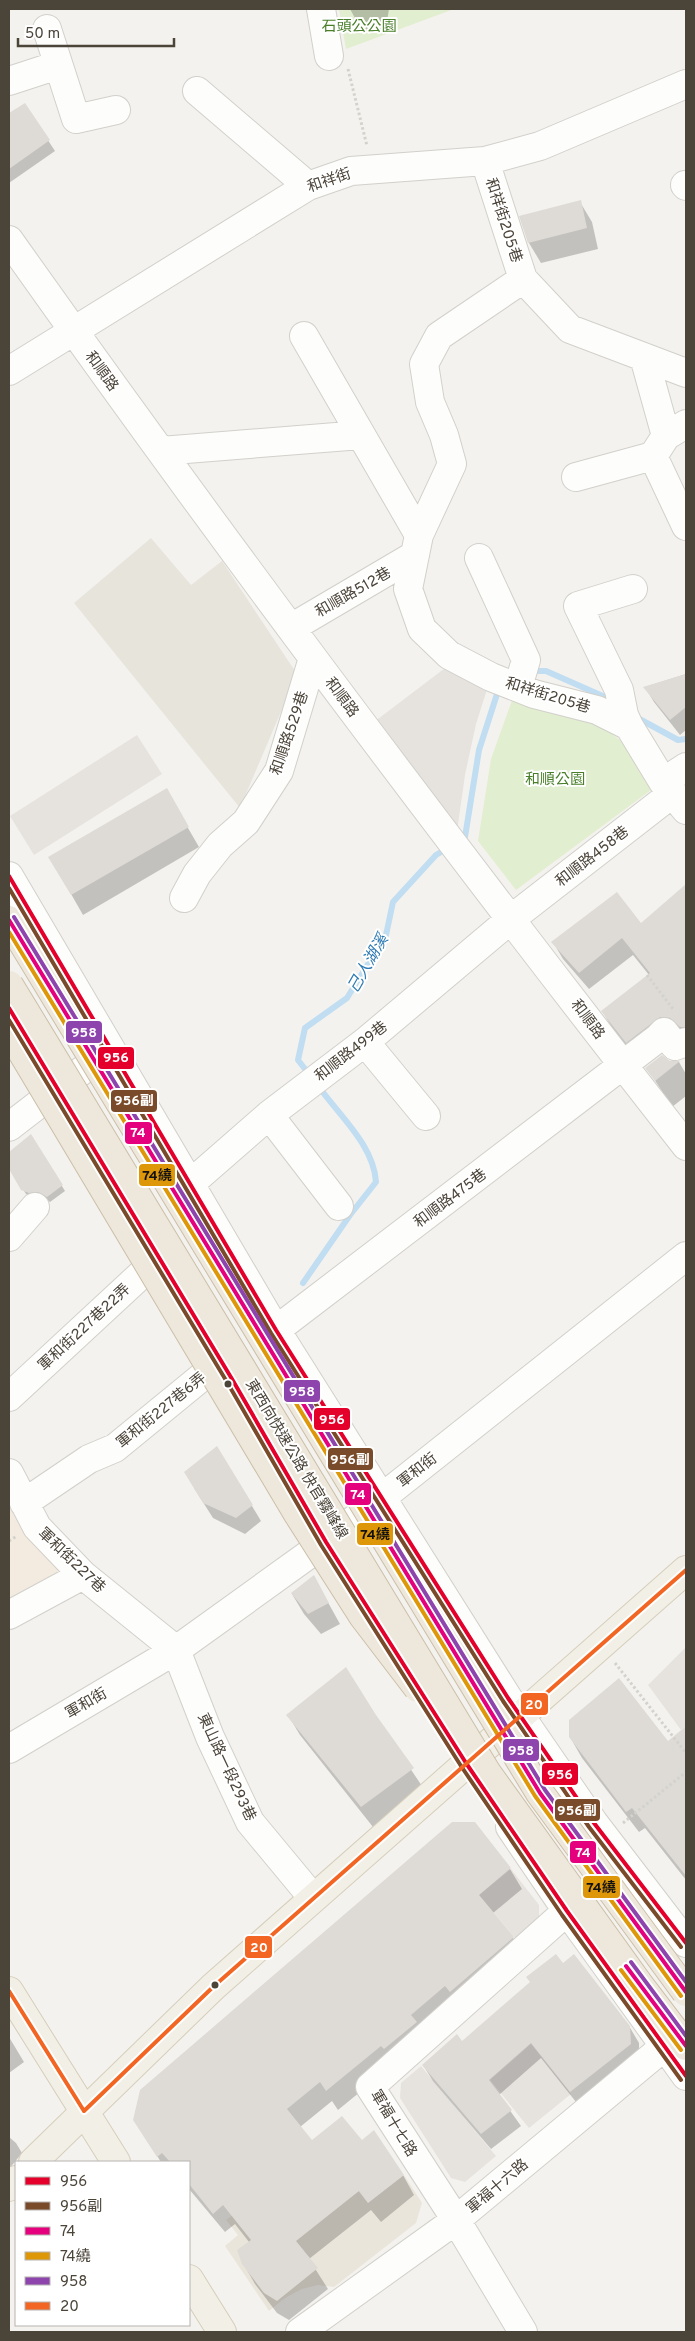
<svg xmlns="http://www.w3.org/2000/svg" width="695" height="2341" font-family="Overpass,'Noto Sans TC',sans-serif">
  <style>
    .residential { fill: #e7e4dc }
    .commercial { fill: #f3ebdf }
    .education { fill: #eae5da }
    .green { fill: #e1eecf }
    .parking { fill: #e6e3df }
    .shadow { fill: #0003 }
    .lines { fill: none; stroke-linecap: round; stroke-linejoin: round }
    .stream { stroke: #c0ddf1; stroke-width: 6 }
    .building { fill: #dedbd6 }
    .minor-casing { stroke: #d2d0cb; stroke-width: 30 }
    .major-casing { stroke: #d6cebb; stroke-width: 30 }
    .path { stroke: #d3d2cc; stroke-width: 3; stroke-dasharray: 2.5 2.5; stroke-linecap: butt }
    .minor { stroke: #fdfdfc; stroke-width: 28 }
    .major { stroke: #f2efe6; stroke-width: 28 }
    .highway-bridge-casing { stroke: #ccbfa9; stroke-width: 30; stroke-linecap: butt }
    .highway-bridge { stroke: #ede8db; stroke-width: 28 }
    .bus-1-casing { stroke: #fff; stroke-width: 8 }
    .bus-2-casing { stroke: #fff; stroke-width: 8 }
    .bus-3-casing { stroke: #fff; stroke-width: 8 }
    .bus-4-casing { stroke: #fff; stroke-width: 8 }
    .bus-5-casing { stroke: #fff; stroke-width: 8 }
    .bus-6-casing { stroke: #fff; stroke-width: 8 }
    .bus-1 { stroke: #e4002b; stroke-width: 4 }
    .bus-2 { stroke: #7a4b2a; stroke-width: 4 }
    .bus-3 { stroke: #e5007d; stroke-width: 4 }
    .bus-4 { stroke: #dd9709; stroke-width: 4 }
    .bus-5 { stroke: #8e44ad; stroke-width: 4 }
    .bus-6 { stroke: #f26522; stroke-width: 4 }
    .bus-dot { fill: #4b4439; stroke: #fff; stroke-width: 2 }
    .labels { text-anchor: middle; stroke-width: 4; stroke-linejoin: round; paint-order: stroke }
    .park-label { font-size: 15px; fill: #4a7f2a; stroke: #fff }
    .street-label { font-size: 15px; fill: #4b4439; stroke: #fff }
    .water-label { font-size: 16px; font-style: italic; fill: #2e7ab2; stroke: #fff }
    .line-badge { stroke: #fff; stroke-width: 2 }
    .badge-label { font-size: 14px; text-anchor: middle; font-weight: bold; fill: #fff }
    .pale-badge-label { font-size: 14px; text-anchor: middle; font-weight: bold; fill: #111 }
  </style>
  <rect width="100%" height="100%" fill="#f4f2ee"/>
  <path class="residential" d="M151 538 191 585 222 561 297 674 240 808 74 603Z"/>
  <path class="commercial" d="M9 1483 74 1574 9 1608Z"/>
  <path class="education" d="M334 2162 368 2203 404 2175 422 2203 416 2223 334 2287 318 2285 302 2289 285 2298 269 2311 225 2246 238 2235 226 2220 286 2177Z"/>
  <path class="green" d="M339 9H454L346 49Z
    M516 689 605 728 633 751 659 784 516 890 478 841 491 759Z"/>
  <path class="parking" d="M457 659 491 677 476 724 465 775 457 831 366 728Z
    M137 735 162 774 34 855 10 816Z
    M686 1647V1726L681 1730 648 1685Z
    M511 1869 539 1905V1917L515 1938 479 1895Z
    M531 2044 571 2094 529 2128 490 2080Z
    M421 2066 496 2156 465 2182 451 2178 400 2098 401 2083Z"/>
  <path class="shadow" d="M350 9H389L385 34 362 31Z
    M25 105 55 151 9 183V115Z
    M580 202 592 222 598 249 541 263 529 243 521 216Z
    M686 674V730L680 735 654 702 645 687Z
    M166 790 199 847 83 915 50 857Z
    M686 886V1037L641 1006 649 975 633 955 589 989 563 959 553 942 641 925Z
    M603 1012 652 1022 665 1045 640 1066 616 1035Z
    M670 1062H679L686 1074V1096L672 1107 647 1068Z
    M31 1136 65 1191 50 1202 42 1196 33 1197 26 1194 9 1167V1153Z
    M194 1488 252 1506 261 1521 245 1534 213 1518Z
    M292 1594 325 1597 340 1624 321 1634 304 1614Z
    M288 1715 375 1716 424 1789 373 1827 300 1735Z
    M686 1728V1880L645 1828 639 1832 582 1758 570 1737 667 1743Z
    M474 1824 510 1869 522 1889 493 1913 513 1938 525 1957 338 2110 332 2101 300 2127 312 2142H361L403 2175 414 2195 381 2222 371 2210 309 2259 328 2289 289 2320 277 2313 255 2284 243 2263 249 2242 235 2224 225 2232 189 2189V2162H161L134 2120Z
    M629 2026 639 2043V2060L580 2107 541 2058 499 2095 521 2126 491 2149 433 2081 423 2065 462 2042Z
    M9 2037 24 2062 9 2073Z
    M9 2137 16 2143 22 2153 9 2169Z"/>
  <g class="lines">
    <path class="stream" d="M530 671H546L614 701
      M634 716 678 740 686 739
      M458 842 465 837 479 750 498 691
      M305 1069 298 1060 305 1028 347 998 386 935 393 902 436 855 448 848
      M303 1283 350 1215 376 1182C374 1147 342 1118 322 1091"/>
  </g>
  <path class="building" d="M25 103 50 140 9 169V113Z
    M581 200 587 228 528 243 519 216Z
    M686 674V707L670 720 643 687Z
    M167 788 189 827 71 895 48 857Z
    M686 884V1027H680L670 1018 660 1017 626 1043 601 1011 650 973 622 938 579 973 551 942 617 892 641 923Z
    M662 1055 670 1061H680L655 1081 645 1068Z
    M31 1134 63 1185 47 1197 38 1192 29 1193 21 1190 9 1169V1152Z
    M217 1446 253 1505 236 1518 203 1503 184 1472Z
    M314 1575 329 1603 308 1614 291 1593Z
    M346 1667 376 1715 414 1768 361 1807 286 1715Z
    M619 1678 668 1741 686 1726V1876L632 1808 626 1812 569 1737V1720Z
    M452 1822H475L511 1868 479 1895 514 1937 450 1992 445 1986 411 2015 417 2022 384 2049 381 2046 326 2091 320 2082 287 2109 312 2140 342 2116 362 2140 374 2130 404 2175 368 2203 359 2191 296 2241 318 2268 277 2301 264 2293 242 2264 237 2250 251 2240 223 2205 213 2214 189 2184V2162H170L162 2153 157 2157 133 2120 140 2090Z
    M556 1954 563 1963 574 1954 630 2026 631 2044 570 2092 531 2043 489 2080 512 2110 481 2134 422 2065 457 2034 462 2041 530 1982 526 1977Z"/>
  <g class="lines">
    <defs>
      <path id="minor" d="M321 9 329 56
        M47 29 76 119 116 110
        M9 81 58 65
        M197 91 308 186
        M485 161 523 279 570 329 686 373
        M685 185 686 186
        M9 240C227 548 454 849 686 1146
        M523 279 439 336 424 364 430 402 444 435 452 464 419 535 408 589 422 629 449 655 491 677 534 694 597 710 629 726 663 782 686 810
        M304 336 419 535
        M644 357 666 436
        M9 371 308 186 351 171 485 161 540 146 686 84
        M161 451 361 435
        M653 456 686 526
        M576 477 653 456 666 436 686 424
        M479 558 526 660 518 687
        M291 628 415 555
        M629 726 624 715 619 690 578 606 633 589
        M663 782 686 767
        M9 876 276 1330 508 1698 594 1823 686 1943
        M184 898 197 874 220 845 246 822 279 771 313 658
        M660 1036 664 1032 675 1046 686 1042
        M365 1042 426 1116
        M269 1115 339 1206
        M9 1127 110 1049
        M190 1184 269 1115 365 1042 511 919 673 793
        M9 1237 35 1207
        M276 1330 658 1038
        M9 1397 159 1258
        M9 1473 37 1527 83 1575 176 1650 210 1737 250 1822 313 1898
        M24 1503 89 1459 115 1448 220 1362
        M9 1615 83 1575
        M9 1749 176 1650 326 1542 686 1256
        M510 1827 567 1911 686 2076
        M300 2332 456 2220 677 2036
        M523 2332 456 2220 370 2087 567 1911"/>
      <path id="major" d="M9 1991 116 2162
        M33 2162 213 1987 686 1570
        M9 2187 16 2180
        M189 2279 222 2332"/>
    </defs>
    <use href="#minor" class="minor-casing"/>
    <use href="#major" class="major-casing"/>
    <path class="path" d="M348 69 367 146
      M647 975 673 1009
      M9 1541 17 1536
      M615 1663 686 1753
      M623 1823 686 1772"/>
    <use href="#minor" class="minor"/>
    <use href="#major" class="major"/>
    <defs>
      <path id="highway-bridge" d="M9 920 540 1793 686 1992
        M9 985 487 1773 638 1983 686 2046
        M9 1030 298 1514 363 1616 418 1688"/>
    </defs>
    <use href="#highway-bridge" class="highway-bridge-casing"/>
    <use href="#highway-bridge" class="highway-bridge"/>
    <defs>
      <path id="bus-1" d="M9 876 276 1330 508 1698 594 1823 686 1943
        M9 1008 232 1379 326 1542 466 1763 567 1911 686 2076"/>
      <path id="bus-2" d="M9 888 271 1333 503 1701 589 1827 681 1947
        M9 1020 227 1382 321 1545 461 1766 562 1915 681 2080"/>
      <path id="bus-3" d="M9 920 540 1793 686 1992
        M626 1966 686 2046"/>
      <path id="bus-4" d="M9 932 535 1796 681 1996
        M621 1970 681 2050"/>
      <path id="bus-5" d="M14 917 545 1790 686 1982
        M631 1962 686 2036"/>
      <path id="bus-6" d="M9 1991 84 2111
        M84 2111 213 1987 686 1570"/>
    </defs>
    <use href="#bus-1" class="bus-1-casing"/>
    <use href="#bus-2" class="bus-2-casing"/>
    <use href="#bus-3" class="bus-3-casing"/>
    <use href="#bus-4" class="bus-4-casing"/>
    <use href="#bus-5" class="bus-5-casing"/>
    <use href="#bus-6" class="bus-6-casing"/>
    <use href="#bus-1" class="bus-1"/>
    <use href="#bus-2" class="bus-2"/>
    <use href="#bus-3" class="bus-3"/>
    <use href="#bus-4" class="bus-4"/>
    <use href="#bus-5" class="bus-5"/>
    <use href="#bus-6" class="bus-6"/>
  </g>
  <g class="bus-dot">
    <circle cx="228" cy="1384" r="4.5"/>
    <circle cx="215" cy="1985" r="4.5"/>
  </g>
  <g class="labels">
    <g class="park-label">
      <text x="359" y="31">石頭公公園</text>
      <text x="555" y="784">和順公園</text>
    </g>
    <g class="street-label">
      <text transform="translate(329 180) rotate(-19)" y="5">和祥街</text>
      <text transform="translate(504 220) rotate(72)" y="5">和祥街205巷</text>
      <text transform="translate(102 371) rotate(54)" y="5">和順路</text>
      <text transform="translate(353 592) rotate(-30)" y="5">和順路512巷</text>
      <text transform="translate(548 695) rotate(17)" y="5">和祥街205巷</text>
      <text transform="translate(342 697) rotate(53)" y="5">和順路</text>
      <text transform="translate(289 733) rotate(-71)" y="5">和順路529巷</text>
      <text transform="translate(592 856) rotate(-38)" y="5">和順路458巷</text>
      <text transform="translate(588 1019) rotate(53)" y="5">和順路</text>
      <text transform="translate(351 1051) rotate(-38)" y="5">和順路499巷</text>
      <text transform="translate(450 1198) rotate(-37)" y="5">和順路475巷</text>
      <text transform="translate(84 1327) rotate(-43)" y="5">軍和街227巷22弄</text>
      <text transform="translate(161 1410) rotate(-39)" y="5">軍和街227巷6弄</text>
      <text transform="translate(297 1459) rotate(59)" y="5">東西向快速公路 快官霧峰線</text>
      <text transform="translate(417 1470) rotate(-38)" y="5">軍和街</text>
      <text transform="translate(72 1560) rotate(44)" y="5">軍和街227巷</text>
      <text transform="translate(86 1703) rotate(-30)" y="5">軍和街</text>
      <text transform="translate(227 1767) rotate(65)" y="5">東山路一段293巷</text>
      <text transform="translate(394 2123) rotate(59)" y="5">軍福十七路</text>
      <text transform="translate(497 2186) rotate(-40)" y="5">軍福十六路</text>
    </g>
    <g class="water-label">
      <text transform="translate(367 963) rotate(-60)" y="6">己人湖溪</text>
    </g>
  </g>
  <g class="line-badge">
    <rect x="65" y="1020" width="38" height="24" rx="5" fill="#8e44ad"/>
    <rect x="97" y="1046" width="38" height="24" rx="5" fill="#e4002b"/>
    <rect x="110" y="1089" width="48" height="24" rx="5" fill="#7a4b2a"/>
    <rect x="124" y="1121" width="29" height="24" rx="5" fill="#e5007d"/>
    <rect x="138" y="1163" width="38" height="24" rx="5" fill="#dd9709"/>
    <rect x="283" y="1379" width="38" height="24" rx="5" fill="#8e44ad"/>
    <rect x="313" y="1407" width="38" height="24" rx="5" fill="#e4002b"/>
    <rect x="327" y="1447" width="47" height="24" rx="5" fill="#7a4b2a"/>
    <rect x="344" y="1482" width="28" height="24" rx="5" fill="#e5007d"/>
    <rect x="356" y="1522" width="38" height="24" rx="5" fill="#dd9709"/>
    <rect x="520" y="1692" width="29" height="24" rx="5" fill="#f26522"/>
    <rect x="502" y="1738" width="38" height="24" rx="5" fill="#8e44ad"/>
    <rect x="541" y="1762" width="38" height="24" rx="5" fill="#e4002b"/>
    <rect x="554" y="1798" width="47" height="24" rx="5" fill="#7a4b2a"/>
    <rect x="569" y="1840" width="28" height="24" rx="5" fill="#e5007d"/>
    <rect x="582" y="1875" width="39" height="24" rx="5" fill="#dd9709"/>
    <rect x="244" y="1935" width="29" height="24" rx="5" fill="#f26522"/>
  </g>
  <g class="badge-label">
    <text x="84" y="1037">958</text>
    <text x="116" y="1062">956</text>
    <text x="134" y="1105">956副</text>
    <text x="138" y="1137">74</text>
    <text x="302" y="1396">958</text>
    <text x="332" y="1424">956</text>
    <text x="350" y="1464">956副</text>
    <text x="358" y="1499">74</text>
    <text x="534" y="1709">20</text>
    <text x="521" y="1755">958</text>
    <text x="560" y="1779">956</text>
    <text x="577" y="1815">956副</text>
    <text x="583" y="1857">74</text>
    <text x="259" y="1952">20</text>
  </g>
  <g class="pale-badge-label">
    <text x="157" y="1180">74繞</text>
    <text x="375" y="1539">74繞</text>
    <text x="601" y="1892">74繞</text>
  </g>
  <rect width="695" height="2341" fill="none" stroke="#4b4439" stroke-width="20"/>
  <rect x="15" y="2161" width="175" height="165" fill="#ffffff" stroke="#b7b4b0"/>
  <rect x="25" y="2177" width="25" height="8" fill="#e4002b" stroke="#b7b4b0"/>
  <text x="60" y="2186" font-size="15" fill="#4b4439">956</text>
  <rect x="25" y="2202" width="25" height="8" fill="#7a4b2a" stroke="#b7b4b0"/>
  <text x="60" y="2211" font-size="15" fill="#4b4439">956副</text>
  <rect x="25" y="2227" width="25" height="8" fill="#e5007d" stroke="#b7b4b0"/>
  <text x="60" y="2236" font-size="15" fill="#4b4439">74</text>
  <rect x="25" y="2252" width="25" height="8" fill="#dd9709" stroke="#b7b4b0"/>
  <text x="60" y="2261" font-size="15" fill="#4b4439">74繞</text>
  <rect x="25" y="2277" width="25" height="8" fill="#8e44ad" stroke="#b7b4b0"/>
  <text x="60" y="2286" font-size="15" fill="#4b4439">958</text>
  <rect x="25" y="2302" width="25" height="8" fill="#f26522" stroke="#b7b4b0"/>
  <text x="60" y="2311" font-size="15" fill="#4b4439">20</text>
  <path d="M18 38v8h156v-8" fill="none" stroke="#4b4439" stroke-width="2.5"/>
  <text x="25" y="38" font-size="15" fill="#4b4439" stroke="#ffffff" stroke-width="4" paint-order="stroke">50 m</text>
</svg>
